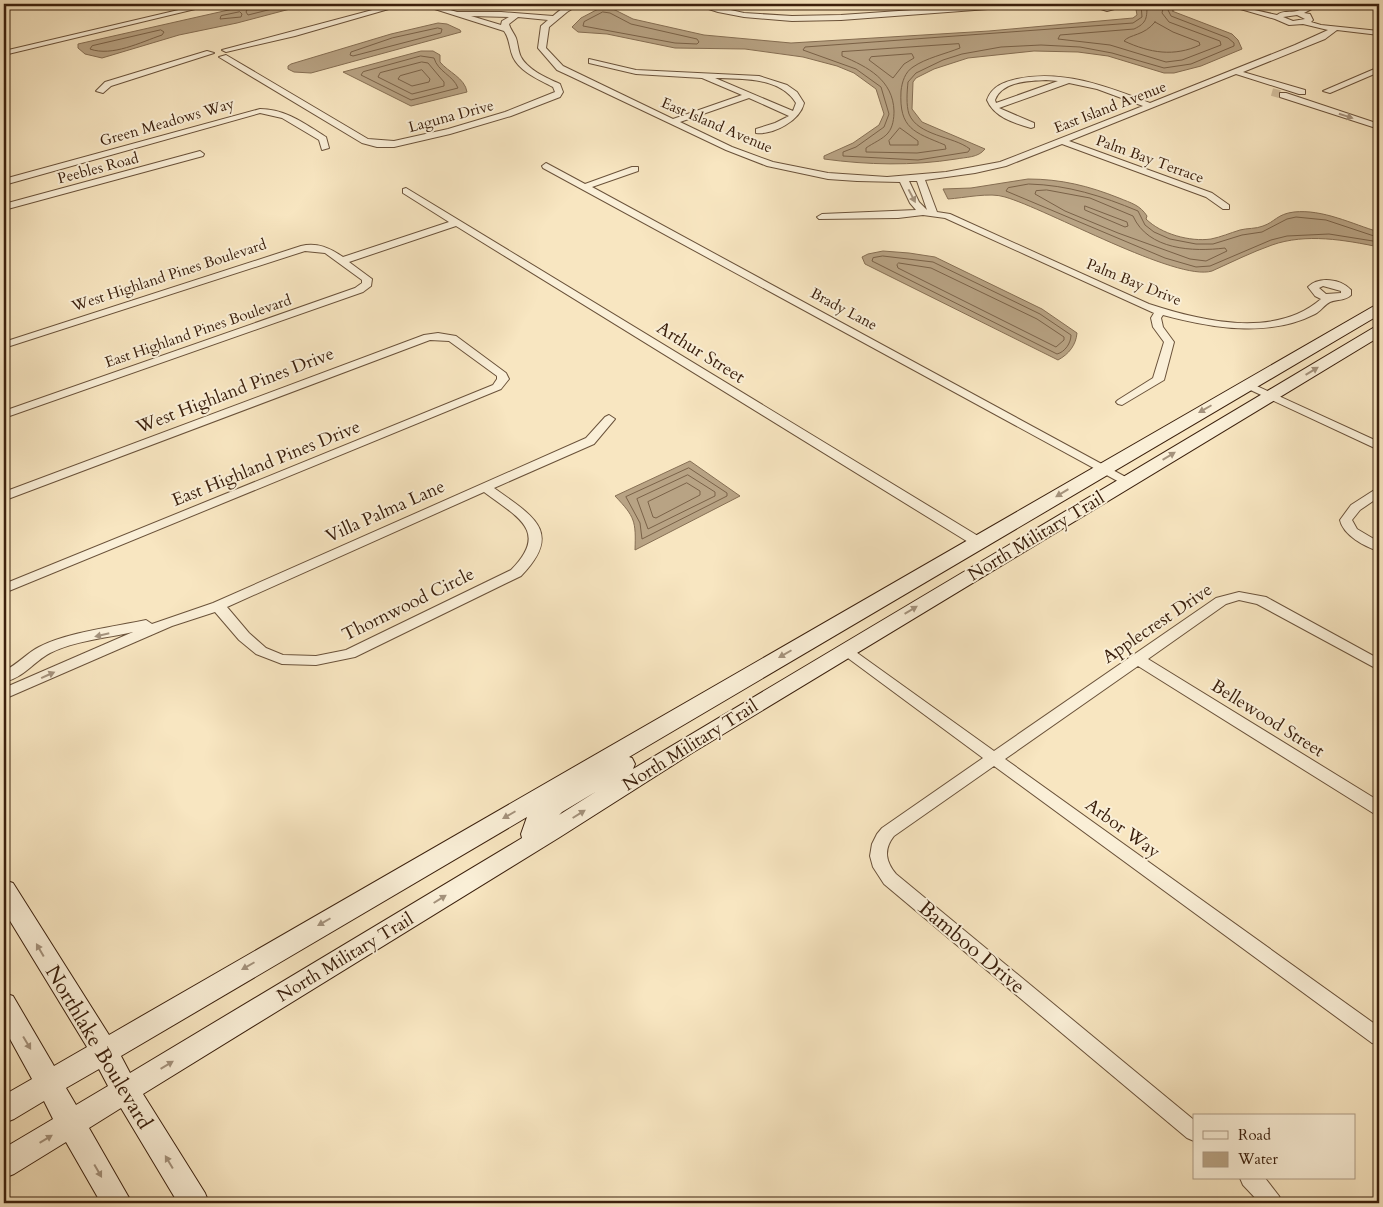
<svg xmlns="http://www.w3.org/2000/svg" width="1383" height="1207" font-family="Cardo,serif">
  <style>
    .water { fill: #b8a384; stroke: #866f54 }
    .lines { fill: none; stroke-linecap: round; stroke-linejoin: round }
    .shore { stroke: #7a6248; stroke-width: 1 }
    .street-tunnel { stroke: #d2be9d; stroke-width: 8; stroke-dasharray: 8 4; stroke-linecap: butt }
    .street-casing { stroke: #6a523a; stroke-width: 2 }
    .secondary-casing { stroke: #3b200d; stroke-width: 2 }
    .street { fill: #faefd7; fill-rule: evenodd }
    .secondary { fill: #faefd7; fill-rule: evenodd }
    .oneway { fill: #a4927c }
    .labels { text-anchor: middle; stroke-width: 4; stroke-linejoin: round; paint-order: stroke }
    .far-street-label { font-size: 15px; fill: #3b200d; stroke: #faefd7 }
    .street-label { font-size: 18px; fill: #3b200d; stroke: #faefd7 }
    .near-street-label { font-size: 21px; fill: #3b200d; stroke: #faefd7 }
  </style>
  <rect width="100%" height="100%" fill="#f8e6c1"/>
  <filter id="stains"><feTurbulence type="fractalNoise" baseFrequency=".004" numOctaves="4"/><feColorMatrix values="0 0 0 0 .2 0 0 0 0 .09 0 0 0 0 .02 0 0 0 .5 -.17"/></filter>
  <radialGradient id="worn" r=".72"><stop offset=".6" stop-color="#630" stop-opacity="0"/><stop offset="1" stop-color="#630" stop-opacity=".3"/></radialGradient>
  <path class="water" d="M255 4H309L237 23 179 35 102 58 85 54 78 48V44Z
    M1135 4H1185L1172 11 1232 34 1238 40 1242 49 1201 66 1174 73H1164L1108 56 1078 52 1034 51 968 58 934 69 916 78 913 82 912 109 922 122 985 149C978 158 966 157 956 159 912 166 868 165 824 159V156L853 143 879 125 884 114 876 89 854 73 837 66 803 57 745 49 675 48 607 34 578 32 572 27 581 18 602 7 611 8 633 19 704 35 791 43 989 31 1133 18 1137 15Z
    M438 23 447 24 460 30 461 32 311 73 294 72 288 69V66L291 64 391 34Z
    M421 51H433L440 55V62C448 72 465 78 467 92L411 106 343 72Z
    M1028 179C1061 179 1089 186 1119 198 1131 203 1140 205 1147 216L1146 219C1161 234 1190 242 1211 239 1221 237 1230 233 1240 230 1247 228 1256 229 1263 226 1275 222 1277 214 1294 212 1323 209 1352 224 1379 232V247C1345 240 1306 233 1272 245 1252 252 1232 262 1212 271 1177 282 1047 209 1005 197 990 192 964 198 948 199L943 189 971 188Z
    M883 251 909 253 935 257 1042 309 1077 333C1076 345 1069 354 1058 360L865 264 862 257 868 254Z
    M690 461 740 496 635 550C636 521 635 517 615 496Z"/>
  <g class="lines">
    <path class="shore" d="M250 4 246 12 248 15 292 4
      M1141 4 1142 17 1133 23 805 47 803 50 856 69 881 87 889 114 884 127 856 147 843 152V156L918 160 968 152 970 149C953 136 918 136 909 114 906 105 907 92 908 82L916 73 943 60 962 54 1001 47 1041 45 1080 47 1112 53 1164 68 1191 64 1234 46V43L1228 38 1171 16 1168 10 1173 4
      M1147 4C1147 18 1147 23 1134 29L1060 35 1058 39 1110 45 1166 62 1182 60 1221 45 1220 41 1169 22 1162 13 1164 4
      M240 12 242 14 241 17 220 19 221 16Z
      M603 12 610 13 631 24 697 39 699 42 697 44 675 43 583 26 584 22Z
      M1155 22 1173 32 1199 42 1200 45C1174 57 1150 53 1124 41 1130 34 1144 36 1155 22Z
      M438 28 442 29 441 33 353 56 350 55 351 52 392 38Z
      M161 30 164 32 162 35C141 42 112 57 90 49L92 46Z
      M959 44 960 48C945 54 926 58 913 67 905 72 902 82 901 91 899 129 914 132 945 145L946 149 917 153 866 152V148C873 143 883 139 888 133 893 127 894 118 894 111 893 80 868 67 842 56V52Z
      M912 54 914 58 904 64 893 78 869 60 871 57Z
      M421 56 434 58C438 72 453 75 458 88L411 100 361 75 363 72Z
      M422 62 428 63 444 82V86L412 94 378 77 380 73Z
      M422 70 430 79 429 82 412 86 398 79 400 76Z
      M900 128 918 141V145H890L889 141Z
      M1029 184C1068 185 1102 196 1138 211L1145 225 1154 232 1170 239 1196 244H1213L1242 235 1262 232 1287 219 1296 217 1326 220 1374 236 1376 239 1373 241 1329 234 1287 236 1271 240 1210 266 1196 267 1165 258 1006 191 1008 188Z
      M1047 190 1090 198 1133 216C1148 250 1193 252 1225 248L1227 251 1206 261 1190 259 1118 233 1065 211 1035 194 1036 191Z
      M1085 206 1127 222 1128 226 1125 227 1085 210Z
      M883 256 933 262 1040 314 1071 335C1071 343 1065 352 1057 354L872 261 873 258Z
      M899 263 931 268 1037 319 1064 337V340L1056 347 898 268 897 265Z
      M689 468 727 493V496L642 539 640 523 626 497Z
      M688 475 715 492V496L648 529 637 499Z
      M687 483 700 491V495L656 518 653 517 648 502Z"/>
    <path class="street-tunnel" d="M1272 92 1283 95"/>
    <defs>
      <path id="street" d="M204 4H216L4 55V51Z
        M395 4H406L295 36 226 52 222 50Z
        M419 4H430L457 12H501L553 16C562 8 569 4 580 4L567 12 549 27 546 48 563 66 673 119 742 95 702 78 636 74 589 63V59L636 70 759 76 787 85 797 92 804 103C800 121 773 135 756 133V129L775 123 789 116 749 98 680 122 732 147 773 162 828 173 887 177 946 172 1000 162 1143 106 1097 89 1069 83 999 108 1034 123V127L1031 128C1014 123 994 117 987 100 992 86 1004 82 1017 79 1063 69 1108 87 1150 103L1295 45 1328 30 1303 24 1289 25 1275 19 1237 8V6L1277 15C1283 10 1290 13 1297 11 1306 8 1312 4 1321 4L1304 13 1310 14 1313 20 1311 22 1321 25 1379 31V35L1337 30 1325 39 1243 72 1305 90V94H1299L1236 74 1069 141 1212 193 1229 205V209H1223L1206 197 1062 144 1006 166 975 173 925 180 937 212 950 214 1149 304C1201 321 1275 339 1321 299L1315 296 1308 287C1319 276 1341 279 1351 290V295C1345 301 1337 299 1330 302 1324 305 1321 311 1315 314 1268 338 1212 328 1163 315L1161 318 1163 327 1174 342 1164 380 1122 405 1118 404 1116 402 1118 400 1153 378 1164 342 1153 327 1151 318 1154 313 945 218 923 215 898 218 819 219 817 217 822 214 916 210 910 203 900 182 857 181 828 179 767 166 726 150 570 76 557 70 538 48 541 26 548 20 518 17 509 24C510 29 514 33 516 38 518 44 518 51 521 57 528 70 547 78 560 84L563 92 560 97 511 116 450 134 394 147H377L362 143 219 57 226 55 368 139 394 141 448 129 505 112 555 92 553 87C540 80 520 72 513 57 509 48 510 39 504 31ZM1297 15 1305 19 1293 21 1283 17ZM471 16 509 17 502 21 501 25ZM715 78C743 79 780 77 796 103L793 111ZM1046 80 1058 81 996 103 995 100C1002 81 1029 81 1046 80ZM909 181H917L927 210 919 202ZM1323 286 1341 291V293L1326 294 1319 288Z
        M693 4H704L744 13 792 16 841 15 1000 4H1031L1027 6 841 20 792 21 744 17 718 12Z
        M1101 4H1113L1118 8 1107 11 1098 8V6Z
        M207 51 214 53 111 86 103 93 96 91 105 82Z
        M1379 67V72L1330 93 1323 91Z
        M1280 93H1286L1379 124V129L1280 97Z
        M260 109C286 109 305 124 326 137L329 148 322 150 319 140 282 118 260 113 4 185V179Z
        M200 151 204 154 203 156 4 210V204Z
        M546 163 585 184 632 167H638V171L592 187 1133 481 1127 485 1123 484 543 168 542 166Z
        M406 188 983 539 985 542 983 545H973L456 226 349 262 372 279 371 286 363 292 4 418V411L355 288 362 283V280L325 253 305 251 4 348V342L301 246C317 242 330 248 343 257L449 222 403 193V189Z
        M438 333 456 336 506 373 509 379 501 389 4 593V584L493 385 497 379V376L449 341 430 340 8 499 4 500V492L424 335Z
        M1248 382 1379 442V450L1244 387 1242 385 1244 383Z
        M609 415 615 419 594 444 494 488C533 516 564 532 521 576L355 657 316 665 282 664 256 654 239 640 215 612 172 626 4 699V688L133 632C106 638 74 641 50 653 33 662 25 677 4 682V671C18 664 27 653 39 647 68 632 114 627 146 620L152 624 213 603 586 438 605 417ZM484 492C517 517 550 531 511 570L346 650 316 656 283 655 266 648 249 633 227 607Z
        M1379 487V497L1360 510 1352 520 1357 529 1379 542V551C1365 547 1343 535 1340 520L1351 505Z
        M1239 592 1266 597 1379 659V670L1257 604 1239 600 1226 604 1148 659 1379 801V815L1373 813 1138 666 1005 759 1379 1027V1045L1372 1043 994 766 894 836C883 850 886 862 896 874L1194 1120V1141L1187 1138 884 884 873 867 870 856 872 844 877 834 882 828 983 758 837 650 839 647H849L994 751 1216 598Z
        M1240 1178H1265L1279 1196 1282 1203H1260L1243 1185Z"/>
      <path id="secondary" d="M1379 305V315L629 757 632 758 635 764 633 769 1373 328 1379 326V337L692 753 560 837 143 1094 205 1193 209 1203H178L121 1108 89 1128 132 1203H101L66 1142 14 1174 4 1178V1148L53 1119 44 1101 14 1119 4 1123V1095L32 1079 4 1028V993L13 996 54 1066 87 1047 4 911V880L13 883 109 1035 1374 306ZM597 791 559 815 562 812ZM527 817 521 834 522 838 130 1073 121 1056ZM99 1069 108 1086 76 1105 66 1088Z"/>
    </defs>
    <use href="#street" class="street-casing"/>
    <use href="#secondary" class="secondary-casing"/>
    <use href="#street" class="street"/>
    <use href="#secondary" class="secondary"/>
  </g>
  <defs><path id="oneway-solid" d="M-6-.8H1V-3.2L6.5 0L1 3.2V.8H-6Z" transform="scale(1.25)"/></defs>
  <g class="oneway">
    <use href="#oneway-solid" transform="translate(1346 116) rotate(18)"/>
    <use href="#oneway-solid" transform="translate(912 196) rotate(62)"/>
    <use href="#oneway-solid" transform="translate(1312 371) rotate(-31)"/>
    <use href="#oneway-solid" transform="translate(1205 409) rotate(150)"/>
    <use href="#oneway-solid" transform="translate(1169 456) rotate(-31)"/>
    <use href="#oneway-solid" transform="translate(1062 493) rotate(149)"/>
    <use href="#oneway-solid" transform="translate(911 610) rotate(-31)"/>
    <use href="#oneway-solid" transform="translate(102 635) rotate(167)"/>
    <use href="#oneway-solid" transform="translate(785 654) rotate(150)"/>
    <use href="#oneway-solid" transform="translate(48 675) rotate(-24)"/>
    <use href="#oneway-solid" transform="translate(579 814) rotate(-32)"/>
    <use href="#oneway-solid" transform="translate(509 815) rotate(150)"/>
    <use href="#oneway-solid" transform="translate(440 899) rotate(-32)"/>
    <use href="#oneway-solid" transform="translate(324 922) rotate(150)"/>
    <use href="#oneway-solid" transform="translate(40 950) rotate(-120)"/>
    <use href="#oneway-solid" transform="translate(248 966) rotate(150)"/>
    <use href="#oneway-solid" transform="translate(27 1043) rotate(59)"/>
    <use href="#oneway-solid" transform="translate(167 1065) rotate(-31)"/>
    <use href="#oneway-solid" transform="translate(46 1139) rotate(-31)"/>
    <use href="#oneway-solid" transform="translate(169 1162) rotate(-121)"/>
    <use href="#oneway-solid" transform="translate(98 1171) rotate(60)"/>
  </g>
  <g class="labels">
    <g class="far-street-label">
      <text transform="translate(1110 107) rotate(-21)" y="5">East Island Avenue</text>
      <text transform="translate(451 116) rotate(-15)" y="5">Laguna Drive</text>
      <text transform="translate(167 122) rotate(-16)" y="5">Green Meadows Way</text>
      <text transform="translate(717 125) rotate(23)" y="5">East Island Avenue</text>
      <text transform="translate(1150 159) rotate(20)" y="5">Palm Bay Terrace</text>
      <text transform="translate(98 168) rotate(-15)" y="5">Peebles Road</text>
      <text transform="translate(169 275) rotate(-18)" y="5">West Highland Pines Boulevard</text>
      <text transform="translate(1134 282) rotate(22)" y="5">Palm Bay Drive</text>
      <text transform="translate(844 309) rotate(28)" y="5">Brady Lane</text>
      <text transform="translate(198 331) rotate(-19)" y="5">East Highland Pines Boulevard</text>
    </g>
    <g class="street-label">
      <text transform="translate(701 352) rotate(32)" y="6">Arthur Street</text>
      <text transform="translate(235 390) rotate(-21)" y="6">West Highland Pines Drive</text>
      <text transform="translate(266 463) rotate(-22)" y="6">East Highland Pines Drive</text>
      <text transform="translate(385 511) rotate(-24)" y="6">Villa Palma Lane</text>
      <text transform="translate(1036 536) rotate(-31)" y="6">North Military Trail</text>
      <text transform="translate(408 604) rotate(-26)" y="6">Thornwood Circle</text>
      <text transform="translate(1157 623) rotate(-34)" y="6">Applecrest Drive</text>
      <text transform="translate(1268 718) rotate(32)" y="6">Bellewood Street</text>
      <text transform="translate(690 745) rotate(-32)" y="6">North Military Trail</text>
      <text transform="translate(1123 828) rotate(36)" y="6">Arbor Way</text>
      <text transform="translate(345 957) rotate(-31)" y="6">North Military Trail</text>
    </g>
    <g class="near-street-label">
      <text transform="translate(972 947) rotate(40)" y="7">Bamboo Drive</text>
      <text transform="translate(99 1047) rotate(59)" y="7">Northlake Boulevard</text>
    </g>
  </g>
  <rect width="1383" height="1207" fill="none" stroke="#f8e6c1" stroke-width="20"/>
  <rect x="5" y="5" width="1373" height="1197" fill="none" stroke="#3b200d" stroke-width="2.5"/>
  <rect x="10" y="10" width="1363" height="1187" fill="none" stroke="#3b200d"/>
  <rect x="1193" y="1114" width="162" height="65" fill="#faefd7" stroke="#ae9c86"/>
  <rect x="1203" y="1131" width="25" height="8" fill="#faefd7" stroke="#ae9c86"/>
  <text x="1238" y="1140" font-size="15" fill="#3b200d">Road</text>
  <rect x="1203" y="1152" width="25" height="15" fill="#b8a384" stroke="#ae9c86"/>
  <text x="1238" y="1164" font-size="15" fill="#3b200d">Water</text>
  <rect width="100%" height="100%" filter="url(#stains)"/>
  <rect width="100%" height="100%" fill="url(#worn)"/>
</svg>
